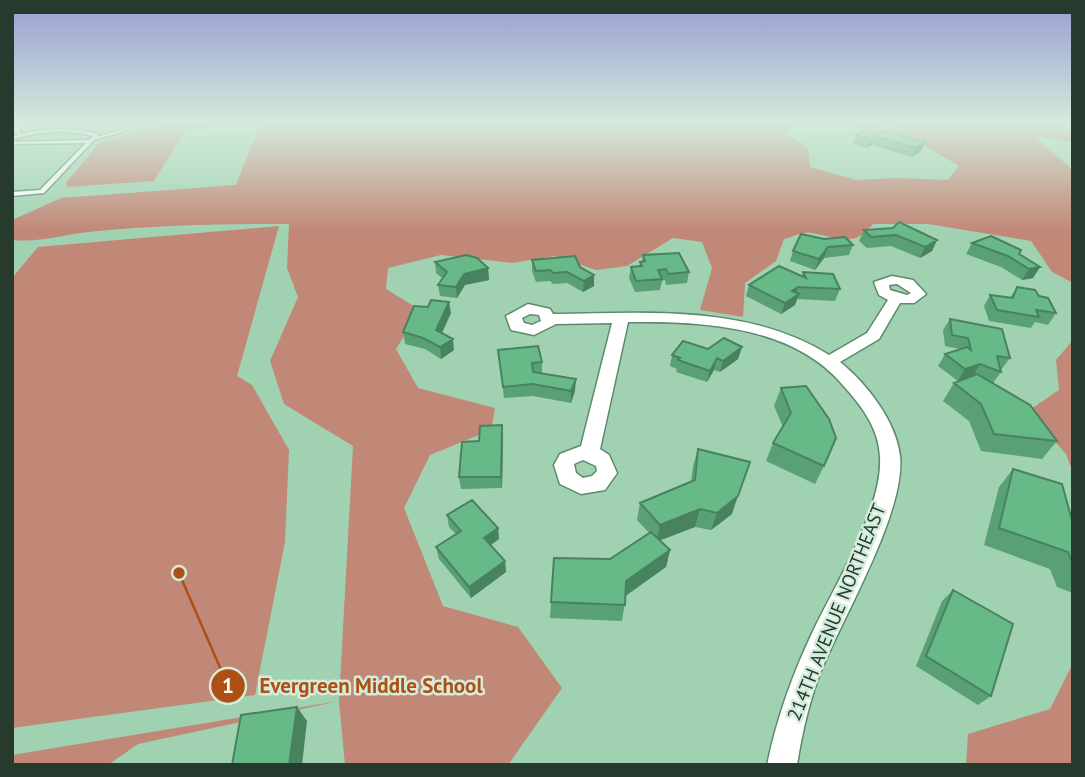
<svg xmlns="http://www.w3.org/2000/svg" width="1085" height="777" font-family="'PT Sans',sans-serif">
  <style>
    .green { fill: #c18777 }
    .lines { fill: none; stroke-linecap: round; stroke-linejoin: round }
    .service-casing { stroke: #5b8b6c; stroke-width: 3 }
    .minor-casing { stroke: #5b8b6c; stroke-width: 3 }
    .service { fill: #fff; fill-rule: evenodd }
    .minor { fill: #fff; fill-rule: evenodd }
    .wall { fill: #59a075 }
    .shaded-wall { fill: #48825f }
    .building { fill: #67ba88; stroke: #48825f; stroke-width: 2 }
    .labels { text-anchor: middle; stroke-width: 5; stroke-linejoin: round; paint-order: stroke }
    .street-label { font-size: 19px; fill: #263a2d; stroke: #d3ecdb }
    .leader { fill: none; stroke: #ae5016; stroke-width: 2.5 }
    .callout-dot { fill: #ae5016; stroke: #d3ecdb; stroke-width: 2.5 }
    .mark-label { font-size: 21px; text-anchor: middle; font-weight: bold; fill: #fff }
    .callout-label { font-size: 21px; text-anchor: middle; font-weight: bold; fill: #ae5016; stroke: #d3ecdb; stroke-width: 5; stroke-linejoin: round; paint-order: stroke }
  </style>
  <rect width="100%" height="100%" fill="#a0d2b1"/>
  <path class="green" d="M168 123H795L785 134 808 147 810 167 856 180 897 178 948 180 959 166C936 152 914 139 887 133 873 130 862 134 849 126L854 124 889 127 898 123H1073V142L1034 136 1073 170V283L1052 272 1031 241 928 224H873C853 249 838 237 812 233 804 231 793 237 784 239L776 261 745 283 743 317 700 310 712 268 702 242 673 238 627 266 596 270 555 256 512 263 441 255 388 268 386 289 420 310 396 349 418 388 495 408 491 430 430 455 404 508 443 606 518 627 562 688 508 765H345L339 701 138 744 108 765H12V755L339 701 353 446 284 404 270 361 298 297 287 268 289 224C225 224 162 225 98 231 68 233 43 243 12 240V220L61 198 236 185 260 125 186 129 154 181 68 187 66 183 99 143Z
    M279 226 237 376 252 385 289 450 285 542 255 695 12 728V278L38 247Z
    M1073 340V473L1066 454 1028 411 1059 390 1056 360Z
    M1073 663V765H966L968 734 1050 709Z"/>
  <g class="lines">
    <defs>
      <path id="service" d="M18 123H22L19 131 22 134C47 127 73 128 98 134L97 137 145 123H151L94 140 44 193 12 196V192L40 190 86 143 12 144V142L89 140 93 136C66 129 38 131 12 140V137L18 135 14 131Z"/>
      <path id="minor" d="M892 276 913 280 926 294 914 303H900L879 339 840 362C867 384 896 421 900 456 906 511 843 617 821 671 809 702 802 733 797 765H767C777 717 793 673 814 629 836 584 883 507 880 457 879 427 860 404 841 383 790 325 700 321 628 322L600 449 609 455 617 473 605 490 581 494 560 484 554 465 560 454 581 446 612 323 556 324 534 335 511 330 506 316 528 304 550 309 553 314C645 313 748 304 829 355L867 333 888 300 879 295 874 282ZM897 284 911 293 907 295 890 290 889 285ZM530 314 539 315 541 321 532 325 524 323 522 318ZM583 460 596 466 597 471 592 476 583 478 576 473 574 464Z"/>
    </defs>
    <use href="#service" class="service-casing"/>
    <use href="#minor" class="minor-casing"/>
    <use href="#service" class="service"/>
    <use href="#minor" class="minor"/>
  </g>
  <path class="wall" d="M856 135H877L925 142 921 151 912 157 872 145 867 148 853 144Z
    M864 230 937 240 932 251 920 258 891 246 867 248 859 241Z
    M824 239 853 245 849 255 824 258 815 270 790 261 793 251Z
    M972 243 1019 254 1040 267 1033 278 1022 280 1001 267 966 254Z
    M643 255 689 272 687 283 666 285 665 280 662 281 660 290 635 292 629 278 631 267 639 266 640 262 642 261Z
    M532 260 580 267 594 275V286L583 292 567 283 553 284 550 281 536 282 532 271Z
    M435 262 488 268 489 280 465 285 457 298 440 296 438 285 442 278 436 273Z
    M803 272 840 289 835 301 797 299 795 305 781 314 746 296 749 285 802 276Z
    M1017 287 1039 296 1056 313 1048 325 1035 322 1031 328 989 321 984 306 990 295 1010 298Z
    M451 313 442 333 454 350 441 359 425 349 405 344 403 332Z
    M950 319 1010 358 1001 370V372L993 383 1057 441 1042 459 981 451 969 421 943 401 954 383 967 378 958 381 938 366 945 354 960 349 945 346 943 330Z
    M742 347 738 359 720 372 714 370 707 382 676 372 677 369 670 366 672 355 708 349Z
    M498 350 542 362V373L575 391 571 403 533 396 504 398Z
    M781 388 824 466 815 484 766 461 773 443 783 427 774 406Z
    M503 437 502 488 461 489 459 477 479 441Z
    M698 449 732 514 711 530 695 527 660 540 670 550 666 567 626 596 622 621 550 618 551 602 610 559 649 533 637 520 640 503 691 482 693 466Z
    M1013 469 1073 524V593L1057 587 1050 569 984 545 999 487Z
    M447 515 498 528 499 539 491 545 505 561 506 572 471 598 439 559 436 547 456 534 449 527Z
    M953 590 991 696 978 705 916 666 942 601Z"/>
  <path class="shaded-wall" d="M102 123H123L104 126Z
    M875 136 872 145 867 148 871 139Z
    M925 142 921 151 912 157 916 148Z
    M937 240 932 251 920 258 925 247Z
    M828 247 824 258 815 270 819 259Z
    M1040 267 1033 278 1022 280 1029 269Z
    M488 268 489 280 465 285 457 298 456 287 464 274Z
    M594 275V286L583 292 584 281Z
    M798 287 794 297 799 294 795 305 781 314 785 303 792 291Z
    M449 302 451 313 438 341 436 330Z
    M453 339 454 350 441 359 440 347Z
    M742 347 738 359 720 372 723 361Z
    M717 358 714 370 707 382 710 371Z
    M980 364 973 376 958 381 965 369Z
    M576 379 575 391 571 403V391Z
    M502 425 503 437 502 488 501 477Z
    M738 496 732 514 711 530 717 513Z
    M700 509 695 527 656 542 660 525Z
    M498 528 499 539 485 549 484 538Z
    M670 550 666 567 623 597 626 581Z
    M505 561 506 572 471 598 469 587Z
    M297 707 307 721 302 765H289Z"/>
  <path class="building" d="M864 130 877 135 883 131 925 142 916 148 875 136 871 139 856 135Z
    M899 222 937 240 925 247 896 235 871 237 864 230 893 228Z
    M801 234 824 239 845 237 853 245 828 247 819 259 793 251Z
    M991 236 1021 250 1019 254 1040 267 1029 269 1008 256 972 243Z
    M679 253 689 272 668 274 666 269 658 270 662 279 636 281 631 267 642 266 640 262 645 261 643 255Z
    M466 255 477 258 488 268 464 274 456 287 438 285 447 272 435 262Z
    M575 256 580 267 594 275 584 281 567 272 553 273 550 270 536 271 532 260Z
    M779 266 806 278 803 272 833 274 840 289 798 287 792 291 799 294 785 303 749 285Z
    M1017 287 1035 290 1039 296 1048 298 1056 313 1036 310 1039 317 997 310 990 295 1013 298Z
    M431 300 449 302 436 330 453 339 440 347 423 338 403 332 414 306 428 307Z
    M950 319 1002 329 1010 358 997 356 1001 372 980 364 965 369 945 354 967 347 971 350 968 338 952 335Z
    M724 338 742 347 723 361 717 358 710 371 678 360 680 358 672 355 683 341 708 349Z
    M538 346 542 362 532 363 533 372 576 379 571 391 533 384 503 387 498 350Z
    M977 374 1030 405 1057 441 994 434 981 404 954 383Z
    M806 386 829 419 836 438 824 466 773 443 791 413 781 388Z
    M502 425 501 477H459L462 442 479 441 480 426Z
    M698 449 750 462 738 496 717 513 700 509 660 525 640 503 695 480Z
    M1013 469 1062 484 1073 524V563L1068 552 999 528Z
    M472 500 498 528 484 538 505 561 469 587 436 547 461 531 447 515Z
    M651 532 670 550 626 581 625 605 551 602 554 558 610 559Z
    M953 590 1013 624 991 696 926 656Z
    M297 707 289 765H232L241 715Z"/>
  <linearGradient id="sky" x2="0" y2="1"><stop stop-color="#989dd1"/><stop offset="0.53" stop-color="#d4ebdc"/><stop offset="1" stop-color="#d4ebdc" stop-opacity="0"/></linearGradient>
  <rect width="1085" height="232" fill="url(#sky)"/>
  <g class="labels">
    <g class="street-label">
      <text transform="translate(836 612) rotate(-68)" y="7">214TH AVENUE NORTHEAST</text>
    </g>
  </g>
  <path class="leader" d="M179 573L228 686"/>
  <g class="callout-dot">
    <circle cx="179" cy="573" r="7"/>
    <circle cx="228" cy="686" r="18"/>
  </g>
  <g class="mark-label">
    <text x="228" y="693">1</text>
  </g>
  <g class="callout-label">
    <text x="371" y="693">Evergreen Middle School</text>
  </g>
  <rect width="1085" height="777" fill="none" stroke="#263a2d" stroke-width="28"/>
</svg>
